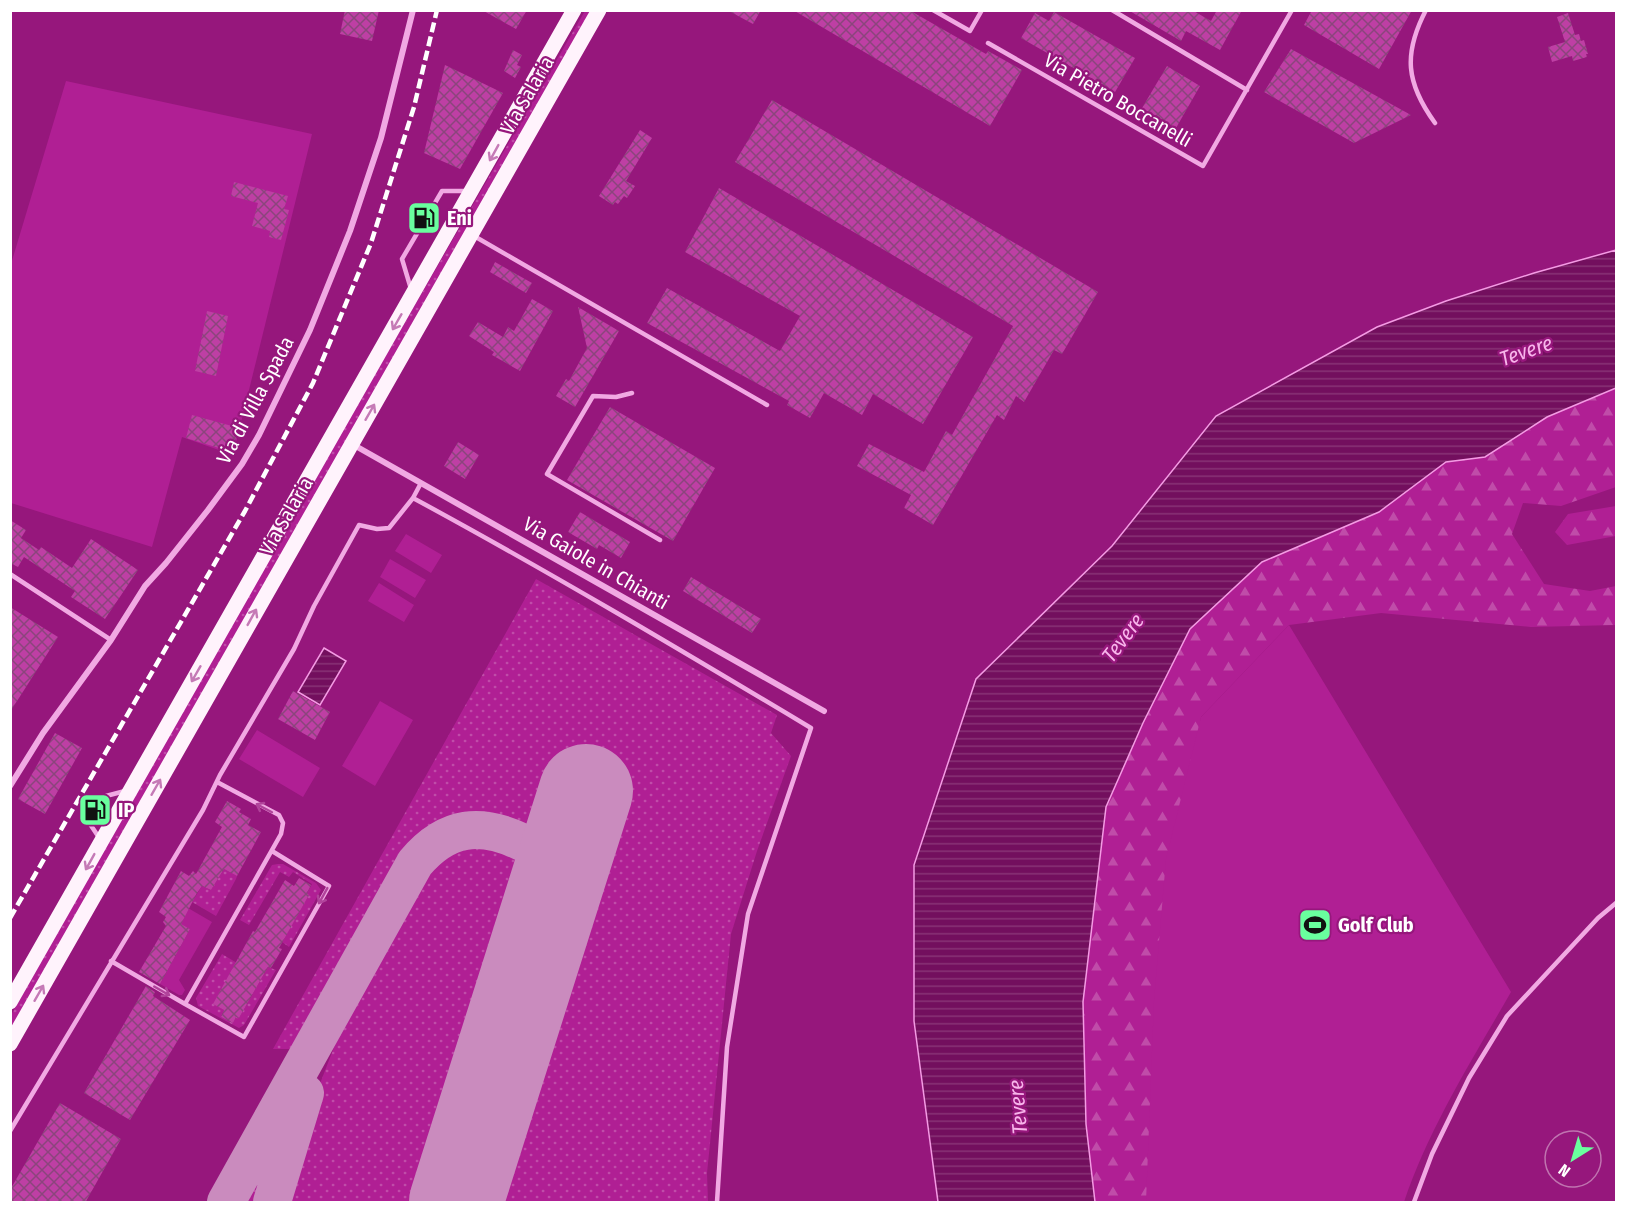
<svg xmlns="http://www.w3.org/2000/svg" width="1627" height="1213" font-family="'Fira Sans Condensed',sans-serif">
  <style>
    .grass { fill: url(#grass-dots) }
    .forest { fill: url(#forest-firs) }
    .pitch { fill: #b01f94 }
    .water { fill: url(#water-rules); stroke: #f49be4; stroke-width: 1.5 }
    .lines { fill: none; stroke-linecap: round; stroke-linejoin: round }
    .taxiway { stroke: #ca8bbe; stroke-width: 38 }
    .runway { stroke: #ca8bbe; stroke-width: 94 }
    .building { fill: url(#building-cross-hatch) }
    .lane { stroke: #f1a9e3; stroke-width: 4.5 }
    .street { stroke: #f1a9e3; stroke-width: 6 }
    .primary { stroke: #fff3fc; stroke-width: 15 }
    .rail { stroke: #fff; stroke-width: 4.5; stroke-dasharray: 10 4.5; stroke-linecap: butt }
    .oneway { stroke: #c57ab6 }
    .oneway2 { stroke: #b1439b }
    .labels { text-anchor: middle; stroke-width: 4.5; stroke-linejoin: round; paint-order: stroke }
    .street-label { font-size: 20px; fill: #fff; stroke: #96177c }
    .poi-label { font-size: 20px; font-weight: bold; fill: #fff; stroke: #96177c; text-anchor: start }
    .water-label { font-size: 21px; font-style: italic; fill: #f8b5eb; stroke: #96177c }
  </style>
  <defs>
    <pattern id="grass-dots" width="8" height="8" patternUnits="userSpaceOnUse" patternTransform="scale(1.5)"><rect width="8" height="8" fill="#b01f94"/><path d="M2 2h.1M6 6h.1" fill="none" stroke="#c04ca9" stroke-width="1.8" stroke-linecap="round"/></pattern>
    <pattern id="forest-firs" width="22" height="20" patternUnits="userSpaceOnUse" patternTransform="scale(1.5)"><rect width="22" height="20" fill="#b01f94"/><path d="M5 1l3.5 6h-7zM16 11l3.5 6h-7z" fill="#c04ca9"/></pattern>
    <pattern id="water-rules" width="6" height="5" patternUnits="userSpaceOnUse" patternTransform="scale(1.5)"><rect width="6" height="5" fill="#730f5e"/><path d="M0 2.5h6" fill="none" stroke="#883376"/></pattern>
    <pattern id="building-cross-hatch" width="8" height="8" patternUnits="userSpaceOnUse" patternTransform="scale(1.5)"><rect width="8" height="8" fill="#be3fa4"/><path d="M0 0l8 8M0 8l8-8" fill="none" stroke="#8b457c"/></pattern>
  </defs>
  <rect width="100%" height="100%" fill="#96177c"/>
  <path class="grass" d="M585 11H594L266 580 11 1031V1015L259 575Z
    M536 579 777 715 771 733 791 756 757 851 731 934 707 1173 708 1202H496L623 789 557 766 541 821 532 828C475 819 461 804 411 846L303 1042 291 1049H273Z
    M463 846C488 848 517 847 526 876L425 1202H283L316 1094 343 1024 421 879C433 862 443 852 463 846Z
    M278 864H283L316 883 321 890 289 947 282 942 309 895 307 893 312 884 293 872 289 877 280 872 249 925 240 920 272 865Z
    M224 869 237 876 236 879 216 916 192 902 202 886 211 890Z
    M222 954 237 963 214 1004 224 1010 221 1017 233 1023 236 1017 239 1018 268 967 276 970 244 1025 239 1028 198 1006 196 998Z
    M260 1169 265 1172 256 1202H241Z"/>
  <path class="forest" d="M1616 388V487L1561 506 1523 503 1512 534 1544 584 1590 591 1616 586V625L1531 627 1381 613 1289 625 1201 717 1147 1202H1095L1086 1124 1083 1002 1106 807 1143 723 1190 629 1262 562 1379 512 1446 462 1485 457 1547 417Z
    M1616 506V536L1567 545 1555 532 1568 514Z"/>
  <path class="pitch" d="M66 81 312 134 233 455 182 437 152 547 11 503V264Z
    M406 534 442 555 431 573 395 551Z
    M390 559 426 580 415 598 380 577Z
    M379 583 414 605 404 622 368 601Z
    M1289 625 1511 992C1472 1060 1429 1128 1404 1202H1146L1154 1001 1166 859 1201 717Z
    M380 701 413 720 375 786 342 766Z
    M257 730 320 768 303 797 239 759Z
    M188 908 212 922 179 980 185 990 182 995H179L160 984 190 929 180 924Z"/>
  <path class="water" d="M1616 250V388L1547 417 1485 457 1446 462 1379 512 1262 562 1190 629 1143 723 1106 807 1083 1002 1086 1124 1095 1202H938L914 1021V865L976 679 1112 546 1216 416 1377 327 1446 301 1534 273Z
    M324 648 346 661 320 705 298 692Z"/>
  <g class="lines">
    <path class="taxiway" d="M226 1202 415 863C447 825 481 822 524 843 534 848 548 856 552 868 554 874 554 884 555 891
      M272 1202 305 1093"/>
    <path class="runway" d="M456 1202 586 791"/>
  </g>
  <path class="building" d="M345 10H379L372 41 340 34Z
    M482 10H527L516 29Z
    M727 10H761L753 24Z
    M793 10H909L986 54 988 51 1022 70 990 126Z
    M1128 10H1192L1211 21 1217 10H1242L1220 50 1186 31 1181 41Z
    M1312 10H1412L1379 69 1304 25Z
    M1054 12 1135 58 1115 92 1021 38 1035 13 1049 21Z
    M1568 13 1575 35 1579 34 1581 41 1584 40 1588 54H1586L1587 57 1573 61 1572 56 1552 62 1548 47 1565 42 1557 17Z
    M1291 49 1411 115 1354 143 1264 92Z
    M513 50 522 55 517 65 521 67 515 78 504 71Z
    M445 65 503 93 460 169 424 153Z
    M1167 66 1200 86 1176 128 1142 108Z
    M772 100 1098 292 1062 354 1054 350 1024 402 1016 396 1004 420 997 415 933 525 904 508 911 495 857 466 869 444 924 472 946 431 952 435 1013 326 735 162Z
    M640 130 652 138 626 181 635 186 627 198 624 196 618 204 615 202 613 205 599 196Z
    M234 182 288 196 284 209 289 210 281 240 269 237 270 231 252 226 258 203 231 196Z
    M719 188 973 337 923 424 873 394 862 415 824 393 810 418 787 405 789 401 647 323 667 288 780 351 800 316 685 252Z
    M495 262 532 283 526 293 490 272Z
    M532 299 553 311 520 371 492 355 494 352 469 336 478 322 503 337 508 327 514 331Z
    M578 307 619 331 575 407 556 396 566 379 569 381 587 348Z
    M207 311 228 316 216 376 195 371Z
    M610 407 715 468 673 541 567 480Z
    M192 415 239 428 232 452 186 438Z
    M458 442 479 455 465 479 444 466Z
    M580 512 630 542 621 558 599 545 597 549 568 532Z
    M10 520 26 530 21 538 39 550 41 547 72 568 91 539 138 570 105 619 71 597 75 591 24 557 18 567 10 563Z
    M691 577 761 619 752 633 683 591Z
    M10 607 58 637 10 712Z
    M293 691 330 712 315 740 278 719Z
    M55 733 82 748 45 814 18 799Z
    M227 801 241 809 239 812 251 819 248 825 261 832 237 876 224 869 211 890 202 886 197 893 181 924 190 929 160 984 139 972 166 926 163 922 166 917 159 912 181 871 189 876 193 871 196 874 222 827 215 822Z
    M299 878 311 885 307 893 309 895 279 948 282 949 271 968 268 967 239 1018 236 1017 233 1023 221 1017 224 1010 213 1004 253 931 255 932 285 880 294 886Z
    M146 986 155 992 153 996 190 1020 130 1120 84 1093Z
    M60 1103 121 1139 85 1203H10V1190Z"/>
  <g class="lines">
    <path class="lane" d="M933 10 970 31 982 10
      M1112 10 1247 90
      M1426 10C1403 54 1406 83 1435 123
      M988 43 1203 166 1292 10
      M474 236 767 405
      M411 289 402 259 442 191H467
      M632 393 616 397 593 396 547 474 660 540
      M413 498C548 571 679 649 811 728L748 914 727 1047 717 1202
      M10 574 111 640
      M100 839 90 824 106 796 125 791
      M111 961 185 1004 281 834 283 823 279 815 217 782
      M185 1004 244 1037 329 886 272 851
      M10 1131 203 810 220 775 294 649 314 606 359 525 377 529 389 528 413 498 421 483
      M1414 1202 1432 1154 1469 1078 1507 1016 1598 918 1616 903"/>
    <path class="street" d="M352 444 824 711
      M10 786 43 733 111 640 145 586 166 563 208 510 242 464 259 435 310 330 350 231 381 138 413 10"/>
    <path class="primary" d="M10 1002 574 10
      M10 1044 599 10"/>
    <path class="rail" d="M10 918 245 511 313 383 371 243 414 107 437 10"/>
  </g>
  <defs><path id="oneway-shaft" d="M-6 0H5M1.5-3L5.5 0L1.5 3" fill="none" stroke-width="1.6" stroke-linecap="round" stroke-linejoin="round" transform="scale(1.5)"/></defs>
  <g class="oneway">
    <use href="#oneway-shaft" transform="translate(494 153) rotate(119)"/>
    <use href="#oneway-shaft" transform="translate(397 322) rotate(120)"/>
    <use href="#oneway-shaft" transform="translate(370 412) rotate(-60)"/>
    <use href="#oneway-shaft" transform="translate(252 617) rotate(-61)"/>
    <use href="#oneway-shaft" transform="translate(196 674) rotate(120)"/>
    <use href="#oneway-shaft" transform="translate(156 787) rotate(-60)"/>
    <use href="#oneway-shaft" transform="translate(90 862) rotate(119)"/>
    <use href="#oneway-shaft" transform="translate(39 993) rotate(-60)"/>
  </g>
  <g class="oneway2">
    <use href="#oneway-shaft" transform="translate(264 808) rotate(-152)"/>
    <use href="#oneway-shaft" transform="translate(323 896) rotate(119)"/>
    <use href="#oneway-shaft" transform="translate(162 991) rotate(30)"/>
  </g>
  <defs>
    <symbol id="fuel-square" viewBox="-11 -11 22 22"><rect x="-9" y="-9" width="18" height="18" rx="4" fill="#69ff9e" stroke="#96177c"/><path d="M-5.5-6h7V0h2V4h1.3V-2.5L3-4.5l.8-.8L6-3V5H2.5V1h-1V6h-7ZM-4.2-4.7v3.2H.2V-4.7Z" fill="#111"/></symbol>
    <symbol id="stadium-square" viewBox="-11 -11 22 22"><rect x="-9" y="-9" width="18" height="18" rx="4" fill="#69ff9e" stroke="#96177c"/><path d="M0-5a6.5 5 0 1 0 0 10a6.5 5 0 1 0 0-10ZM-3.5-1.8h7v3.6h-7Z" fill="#111"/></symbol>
  </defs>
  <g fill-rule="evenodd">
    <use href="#fuel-square" x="405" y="199" width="38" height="38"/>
    <use href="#fuel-square" x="76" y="791" width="38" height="38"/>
    <use href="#stadium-square" x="1296" y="906" width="38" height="38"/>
  </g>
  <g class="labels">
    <g class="street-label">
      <text transform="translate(527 95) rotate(-60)" y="7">Via Salaria</text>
      <text transform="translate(1118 100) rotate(30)" y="7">Via Pietro Boccanelli</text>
      <text transform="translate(255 400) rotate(-62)" y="7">Via di Villa Spada</text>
      <text transform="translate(286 516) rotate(-60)" y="7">Via Salaria</text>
      <text transform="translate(596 563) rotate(30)" y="7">Via Gaiole in Chianti</text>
    </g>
    <g class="poi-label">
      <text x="447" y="225">Eni</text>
      <text x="118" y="817">IP</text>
      <text x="1338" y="932">Golf Club</text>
    </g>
    <g class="water-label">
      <text transform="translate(1526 351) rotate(-19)" y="7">Tevere</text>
      <text transform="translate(1123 638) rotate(-53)" y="7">Tevere</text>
      <text transform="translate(1018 1107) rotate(-95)" y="7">Tevere</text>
    </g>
  </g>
  <rect width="1627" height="1213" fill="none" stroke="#ffffff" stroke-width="24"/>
  <g transform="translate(1573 1159) rotate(217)"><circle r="28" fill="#96177c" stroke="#c074b0" stroke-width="1.5"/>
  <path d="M0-4.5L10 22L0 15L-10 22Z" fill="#69ff9e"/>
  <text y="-9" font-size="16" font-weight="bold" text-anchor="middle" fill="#ffffff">N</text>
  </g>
</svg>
